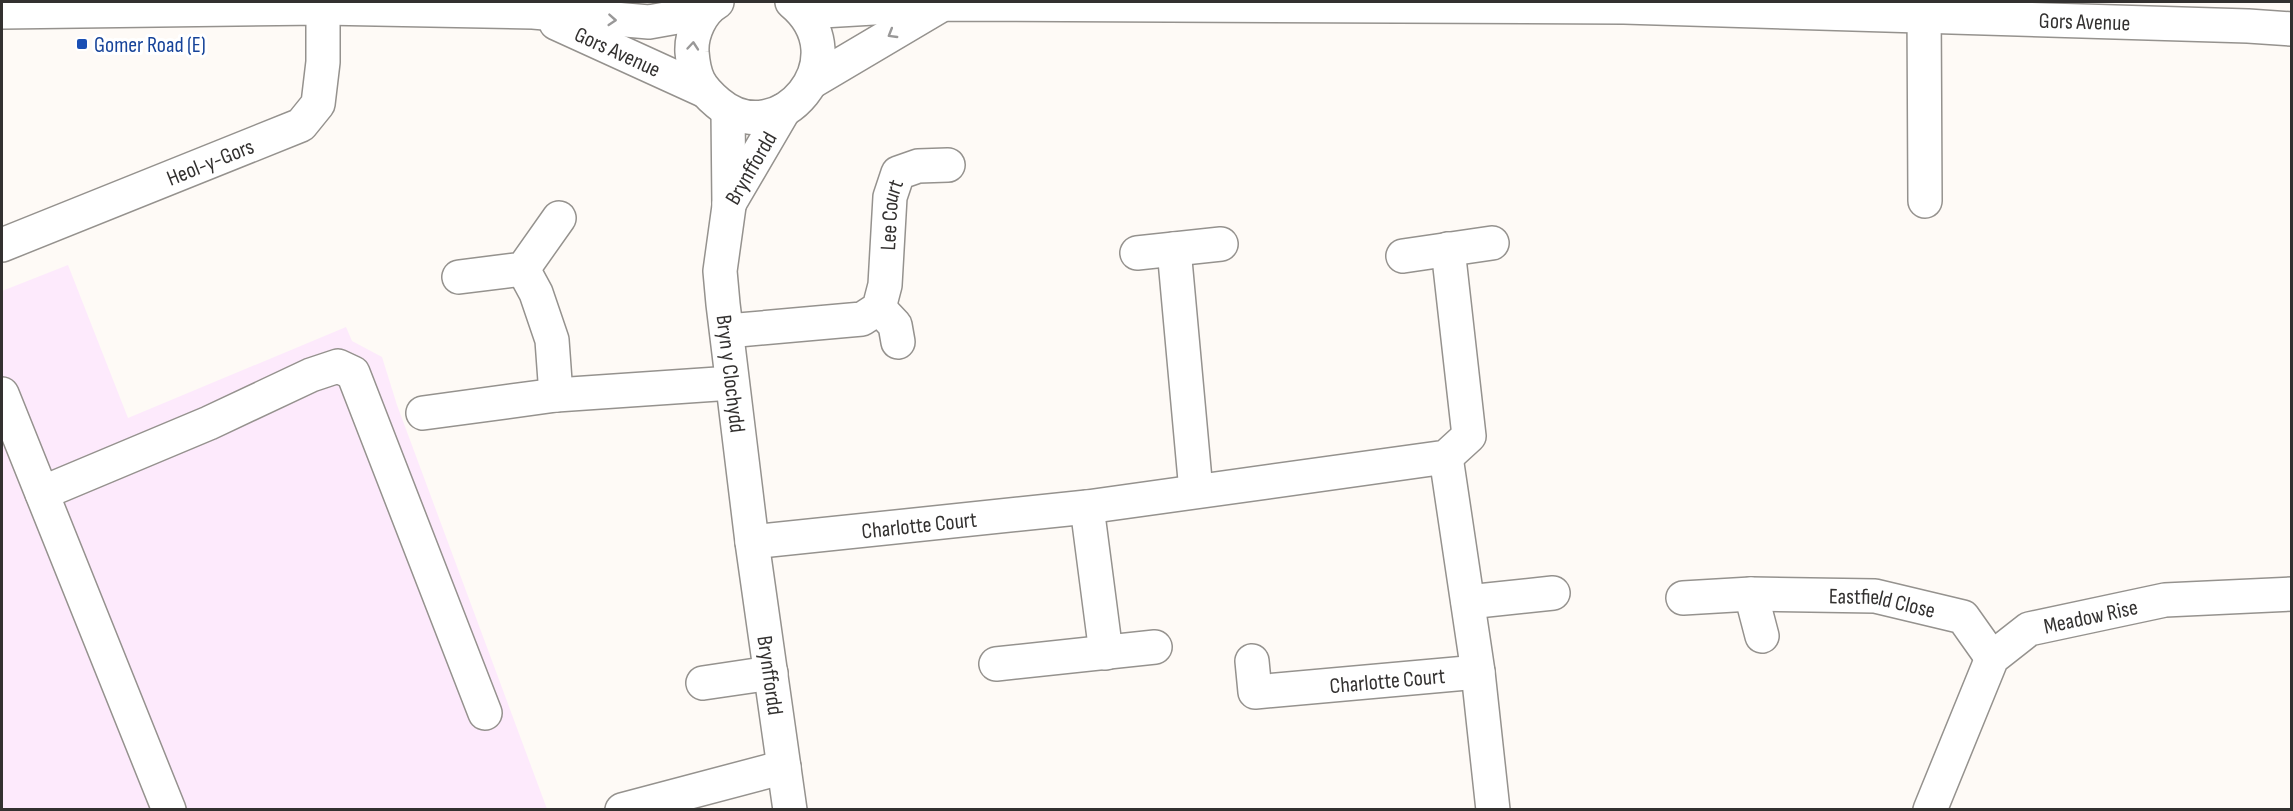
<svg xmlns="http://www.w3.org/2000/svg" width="2293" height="811" font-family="'Sofia Sans Condensed',sans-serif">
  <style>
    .industrial { fill: #fdeafc }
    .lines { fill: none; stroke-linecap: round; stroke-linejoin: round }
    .minor-casing { stroke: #95928e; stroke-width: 36 }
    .minor { stroke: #fff; stroke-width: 33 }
    .oneway { stroke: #999898 }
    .transit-dot { fill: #1a4fb4; stroke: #fff; stroke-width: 2 }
    .labels { text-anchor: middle; stroke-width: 6; stroke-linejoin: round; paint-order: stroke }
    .street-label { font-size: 22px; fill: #333130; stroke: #fff }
    .transit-label { font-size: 22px; fill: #164399; stroke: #fff; text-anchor: start }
  </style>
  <rect width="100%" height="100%" fill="#fefaf6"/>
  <path class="industrial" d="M68 265 128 418 346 327 352 341 382 357 397 405 547 809 2 810V291Z"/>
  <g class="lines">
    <defs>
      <g id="minor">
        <path d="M717 2C701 11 691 34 692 52 694 77 699 87 718 103 778 154 861 59 792 2"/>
        <path d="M1924 2 1925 201"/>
        <path d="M2 12 323 8 533 12 649 22 677 17 712 5"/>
        <path id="s1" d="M805 12 942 4 1624 7 2248 26 2292 29"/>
        <path id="s2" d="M556 23 703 90"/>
        <path d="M813 81 938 7"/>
        <path id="s3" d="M728 111 729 206 720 271 723 304 752 542 790 810"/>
        <path id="s4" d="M729 204 784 110"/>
        <path id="s5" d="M2 245 301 125 318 104 323 62V8"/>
        <path d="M1174 249 1196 491"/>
        <path d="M1137 253 1221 244"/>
        <path d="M1403 256 1492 243"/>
        <path d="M523 269 536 293 552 340 556 395"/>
        <path d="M459 277 523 269 559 218"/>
        <path d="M879 308 895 325 898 342"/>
        <path id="s6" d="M727 331 862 319 879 308 885 285 890 197 898 173 918 166 948 165"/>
        <path d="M2 394 169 810"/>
        <path d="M423 413 556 395 732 383"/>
        <path d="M1446 457 1478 672 1493 810"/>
        <path d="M42 493 209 423 311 375 338 366 353 373 485 713"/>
        <path d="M1087 507 1106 653"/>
        <path id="s7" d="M752 542 1087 507 1446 457 1469 436 1448 249"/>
        <path d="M1751 594 1762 636"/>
        <path id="s8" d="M1683 598 1751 594 1875 596 1963 617 1992 658"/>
        <path d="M1468 602 1553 593"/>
        <path id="s9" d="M1252 661 1255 692 1478 672"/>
        <path d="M996 664 1155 647"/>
        <path d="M703 683 771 673"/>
        <path d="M622 810 784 767"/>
        <path id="s10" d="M1930 810 1992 658 2029 629 2165 600 2292 594"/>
      </g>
    </defs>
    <use href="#minor" class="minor-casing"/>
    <use href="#minor" class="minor"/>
  </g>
  <defs><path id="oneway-chevron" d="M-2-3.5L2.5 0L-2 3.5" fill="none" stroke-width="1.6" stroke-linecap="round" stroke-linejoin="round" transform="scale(1.5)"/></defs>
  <g class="oneway">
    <use href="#oneway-chevron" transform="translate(612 20) rotate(4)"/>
    <use href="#oneway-chevron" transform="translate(892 34) rotate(149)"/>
    <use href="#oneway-chevron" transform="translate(693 46) rotate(-85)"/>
  </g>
  <rect class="transit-dot" x="76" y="38" width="12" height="12" rx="3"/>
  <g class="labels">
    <g class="street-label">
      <text dy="8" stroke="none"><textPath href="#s1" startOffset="1280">Gors Avenue</textPath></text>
      <text dy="8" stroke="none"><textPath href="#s2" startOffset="68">Gors Avenue</textPath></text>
      <text dy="8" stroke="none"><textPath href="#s4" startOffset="42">Brynffordd</textPath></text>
      <text dy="8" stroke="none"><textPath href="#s5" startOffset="224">Heol-y-Gors</textPath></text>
      <text dy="8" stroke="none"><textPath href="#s6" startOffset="250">Lee Court</textPath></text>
      <text dy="8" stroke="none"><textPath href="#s3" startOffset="264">Bryn y Clochydd</textPath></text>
      <text dy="8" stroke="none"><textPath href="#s7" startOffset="168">Charlotte Court</textPath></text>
      <text dy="8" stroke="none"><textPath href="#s8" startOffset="200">Eastfield Close</textPath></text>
      <text dy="8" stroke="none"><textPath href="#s10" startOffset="274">Meadow Rise</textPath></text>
      <text dy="8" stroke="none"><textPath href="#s3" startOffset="568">Brynffordd</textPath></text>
      <text dy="8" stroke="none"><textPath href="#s9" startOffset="164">Charlotte Court</textPath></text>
    </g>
    <g class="transit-label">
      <text x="94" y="52">Gomer Road (E)</text>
    </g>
  </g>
  <rect width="2293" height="811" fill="none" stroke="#333130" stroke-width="6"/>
</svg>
